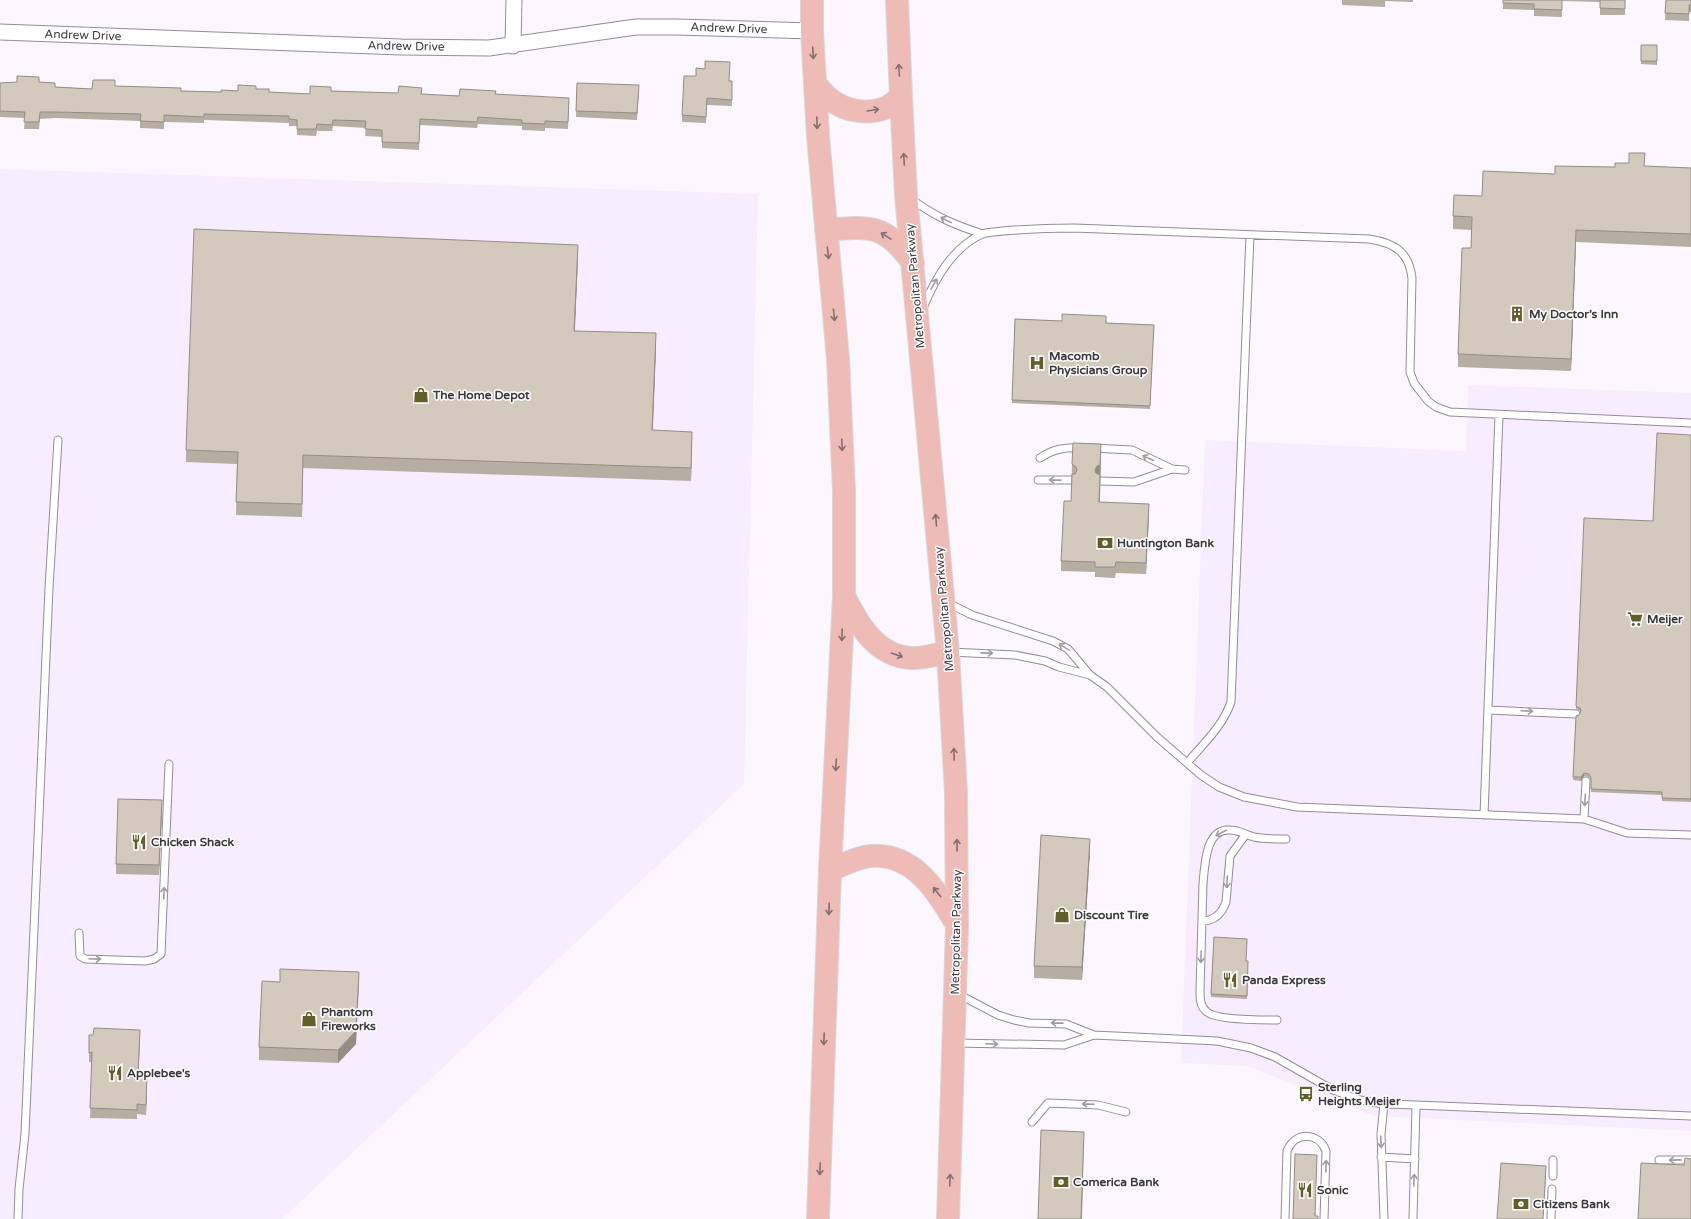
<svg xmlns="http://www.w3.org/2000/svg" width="1691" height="1219" font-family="'Varela Round',sans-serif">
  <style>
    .built { fill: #f7edfe }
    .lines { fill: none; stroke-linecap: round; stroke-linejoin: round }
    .service-casing { stroke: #948c99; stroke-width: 9 }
    .minor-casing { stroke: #948c99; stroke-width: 17 }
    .primary-casing { stroke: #d8d8d9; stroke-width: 24 }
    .service { stroke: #fff; stroke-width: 7 }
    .minor { stroke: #fff; stroke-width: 15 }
    .primary { stroke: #eebbb6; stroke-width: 22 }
    .wall { fill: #b6ada3 }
    .shaded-wall { fill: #948d84 }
    .building { fill: #d4c9bd; stroke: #948d84 }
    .oneway { stroke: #846e6f }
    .oneway2 { stroke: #9e9c9f }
    .labels { text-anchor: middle; stroke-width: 3; stroke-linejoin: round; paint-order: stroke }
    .street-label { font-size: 12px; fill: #3d3a3f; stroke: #fff }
    .poi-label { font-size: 12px; font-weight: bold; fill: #3d3a3f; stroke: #fff; text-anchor: start }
  </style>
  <rect width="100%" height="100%" fill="#fcf7ff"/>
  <path class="built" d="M0 169 758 194 744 784 282 1219H0Z
    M1468 385 1691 393V1131L1374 1116 1247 1066 1181 1063 1205 440 1466 451Z"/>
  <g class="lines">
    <defs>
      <path id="service" d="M910 198C934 216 954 225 983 234
        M923 308C935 279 952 248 982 234 988 232 996 232 1003 231 1027 229 1050 228 1074 228L1369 239C1395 243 1409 252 1412 278L1410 372 1414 383 1428 401 1436 407 1450 412 1691 423
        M1091 448 1132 450 1172 469 1185 470
        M1040 458C1053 449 1065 447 1081 448
        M1038 480H1072
        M1100 481 1134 482 1172 469
        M946 602 972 615 1053 641 1068 649 1090 675 1107 687 1157 737 1201 775 1219 787 1244 797 1297 807 1584 819 1627 833 1691 835
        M949 652 1015 655 1045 661 1059 667 1090 675
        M1488 710 1576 714
        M1187 763C1203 744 1223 726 1231 702L1250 235
        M1484 815 1499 415
        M1584 819 1586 781
        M1202 921C1215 921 1222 913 1226 902L1230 856 1246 834
        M79 933 80 956 85 959 145 961 154 959 161 954 169 764
        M958 994 998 1015 1014 1020 1029 1023 1066 1024 1094 1035
        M1277 1020C1263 1020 1216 1020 1207 1012 1200 1007 1200 998 1200 990L1203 883C1205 866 1205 828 1230 830 1239 830 1246 835 1254 837 1264 839 1275 839 1286 839
        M956 1043 1064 1045 1094 1035 1217 1041 1251 1048 1275 1057 1333 1090 1360 1100 1384 1104 1416 1105 1691 1116
        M1384 1104 1381 1134 1384 1219
        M1032 1122 1048 1103 1098 1105 1126 1112
        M1381 1157 1415 1159
        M1659 1160H1691
        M1553 1176V1160
        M18 1219 19 1189 25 1134 49 588 58 440
        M1285 1219 1287 1151C1295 1131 1319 1132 1326 1151L1324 1219
        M1413 1219 1416 1105
        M1551 1219 1552 1189"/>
      <path id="minor" d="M0 32 401 47 489 48 636 27H676L812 31
        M513 46 514 0"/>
      <path id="primary" d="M812 0V31L818 136 838 359 844 491V596L830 870 818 1219
        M897 0 901 97 906 195 948 652 956 793 957 926 948 1219
        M816 85C821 90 825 96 831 100 845 111 868 115 885 108 890 106 896 101 901 97
        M826 230C871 226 885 224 913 263
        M844 596C858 624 876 656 911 658 923 659 937 654 948 652
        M830 870C843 865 857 857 871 856 914 853 938 892 957 925"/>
    </defs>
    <use href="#service" class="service-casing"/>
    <use href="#minor" class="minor-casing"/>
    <use href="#primary" class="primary-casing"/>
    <use href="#service" class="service"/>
    <use href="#minor" class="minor"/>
    <use href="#primary" class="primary"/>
  </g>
  <path class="wall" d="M1342 0H1413V2L1385 1V7L1342 5Z
    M1503 0H1625V15H1600V2L1562 1V17L1534 16V10L1503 9Z
    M1666 0H1691V12H1689V21L1665 20Z
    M1641 45H1657V65L1641 64Z
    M730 81H732V106L707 105 706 123 682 122V115Z
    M39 82 55 87 92 89 115 86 181 91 221 92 256 89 269 92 310 94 331 91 459 96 495 94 569 104 568 129 545 128V131L522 130V126L478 124 477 128 420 125 419 150 382 148V137L365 136 366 128 333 126 332 131H317L316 136 297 135V126H289V123L204 120V123L164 122V129L140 128V121L55 118 40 119 39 129H24L25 118 0 117V83Z
    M577 83 639 92 637 120 576 117Z
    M1645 166 1691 168V247L1576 242 1571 371 1458 367V354L1471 248 1472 230 1453 229V216L1482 196 1555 174 1615 167Z
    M578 257 575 331 656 346 653 430 692 445 691 481 303 468 302 517 236 515 237 464 186 462V450Z
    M1015 319 1154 325 1150 409 1012 403Z
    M1691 435V802L1662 801V795L1591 792V781L1589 777 1584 776 1581 781 1573 780 1576 716 1579 715 1580 712V711L1576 709V706L1653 521Z
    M1101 454 1100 502 1149 515 1146 574 1116 573 1115 578 1095 577V572L1061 571V561L1071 501 1072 464Z
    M162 810 159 875 116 874V864Z
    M1090 851 1082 980 1034 978V966Z
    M1214 937 1246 961H1248L1247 999 1211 997Z
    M359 985 356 1044 338 1063 259 1060V1047Z
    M140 1039 138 1074 147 1084 146 1115 137 1114V1119L90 1118 92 1062H89V1053Z"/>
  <path class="shaded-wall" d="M1576 230V242L1571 371V359Z
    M578 245V257L574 343V331Z
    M656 333V346L652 443V430Z
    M692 432V445L691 481V468Z
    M1101 444V454L1099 513 1097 477 1095 470Z
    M303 455V468L302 517V504Z
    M1149 504V515L1146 574V563Z
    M1584 773V776L1581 781V777Z
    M162 800V810L159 875V865Z
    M1090 839V851L1082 980V967Z
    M359 972 356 1044 338 1063V1050Z
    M140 1030V1039L138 1084V1074Z
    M147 1074V1084L146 1115V1105Z
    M1084 1132 1082 1219H1081Z
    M1546 1166V1176L1543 1219Z"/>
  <path class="building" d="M1503 0H1562V10L1534 9V4L1503 3Z
    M1600 0H1625V9L1600 8Z
    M1666 0H1691V5H1689V14L1665 13Z
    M1641 45H1657V61H1641Z
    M705 61 730 62 729 81H732V100L707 98 706 117 682 115 684 76H696V68L705 69Z
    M17 76 39 77V82L55 83V87L92 89 93 80H115V86L181 88V91L221 92V90L238 91V85L256 86V89H269V92L310 94V86L331 87V91L398 93 399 86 422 88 421 94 459 96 460 89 496 91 495 94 569 98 568 122 545 121V124L522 123V120L478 117 477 122 420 119 419 143 382 142V130L365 129 366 121 333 120 332 125 317 124 316 129H297V120L289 119V116L204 114V117L164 115V122L140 121 141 114 55 112H40L39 122H24L25 112 0 111V83L17 82Z
    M577 83 639 85 637 113 576 111Z
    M1629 153H1645L1644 166 1691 168V234L1576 230 1571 359 1458 354 1462 248H1471L1472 217 1453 216 1454 195 1482 196 1483 171 1555 174V166L1615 167V163H1629Z
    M194 229 578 245 574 331 656 333 652 430 692 432 691 468 303 455 302 504 236 502 238 452 186 450Z
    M1062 314 1106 316V323L1154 325 1150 406 1012 400 1015 319 1062 321Z
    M1657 433 1691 435V799L1662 798V792L1591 789V778L1589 774 1584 773 1581 777H1573L1576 716 1579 715 1581 711 1580 708 1576 706 1584 518 1653 521Z
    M1073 443 1101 444 1100 465 1097 466 1095 470 1096 473 1100 475 1099 502 1149 504 1146 563 1116 562 1115 567H1095V562L1061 561 1064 501H1071L1072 474H1075L1077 470 1076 467 1072 464Z
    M118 799 162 800 159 865 116 864Z
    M1041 835 1090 839 1082 967 1034 966Z
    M1214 937 1247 939 1246 961H1248L1247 996 1211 994Z
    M280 969 359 972 356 1031 338 1050 259 1047 262 981 280 982Z
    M94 1028 140 1030 138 1074H147L146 1105 137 1104V1110L90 1108 92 1052 89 1053V1035H93Z
    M1041 1130 1084 1132 1081 1219H1038Z
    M1295 1154 1317 1155 1315 1216H1318V1219H1293Z
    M1685 1158 1691 1159V1219H1638L1641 1163 1684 1165Z
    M1501 1163 1546 1166 1543 1219H1497Z"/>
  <defs><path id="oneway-shaft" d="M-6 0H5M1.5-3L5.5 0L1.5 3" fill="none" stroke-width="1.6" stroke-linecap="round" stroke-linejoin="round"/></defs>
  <g class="oneway">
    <use href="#oneway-shaft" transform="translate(813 53) rotate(86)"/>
    <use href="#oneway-shaft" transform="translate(899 70) rotate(-93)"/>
    <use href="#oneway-shaft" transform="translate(873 110) rotate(-9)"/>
    <use href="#oneway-shaft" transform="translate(817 123) rotate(88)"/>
    <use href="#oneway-shaft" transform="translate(904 159) rotate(-93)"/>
    <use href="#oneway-shaft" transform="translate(886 236) rotate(-148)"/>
    <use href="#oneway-shaft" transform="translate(828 253) rotate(84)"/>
    <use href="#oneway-shaft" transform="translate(834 315) rotate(85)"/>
    <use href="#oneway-shaft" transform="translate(842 445) rotate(88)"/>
    <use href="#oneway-shaft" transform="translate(936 520) rotate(-95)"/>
    <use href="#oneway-shaft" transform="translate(842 635) rotate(92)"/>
    <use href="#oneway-shaft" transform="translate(897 655) rotate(19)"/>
    <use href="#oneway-shaft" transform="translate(954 754) rotate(-92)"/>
    <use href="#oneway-shaft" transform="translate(836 765) rotate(93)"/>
    <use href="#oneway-shaft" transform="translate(957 845) rotate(-91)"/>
    <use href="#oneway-shaft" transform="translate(937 892) rotate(-128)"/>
    <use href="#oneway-shaft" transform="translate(829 909) rotate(92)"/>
    <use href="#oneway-shaft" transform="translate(824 1039) rotate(92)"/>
    <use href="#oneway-shaft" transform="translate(820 1169) rotate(92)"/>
    <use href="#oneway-shaft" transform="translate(950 1180) rotate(-88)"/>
  </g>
  <g class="oneway2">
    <use href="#oneway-shaft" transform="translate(946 220) rotate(-154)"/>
    <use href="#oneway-shaft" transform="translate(934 284) rotate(-60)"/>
    <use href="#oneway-shaft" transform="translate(1148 458) rotate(-155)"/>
    <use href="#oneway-shaft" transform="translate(1055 480) rotate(-179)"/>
    <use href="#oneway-shaft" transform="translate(1064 647) rotate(-149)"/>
    <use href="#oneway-shaft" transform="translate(987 653) rotate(1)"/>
    <use href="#oneway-shaft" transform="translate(1527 711) rotate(3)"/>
    <use href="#oneway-shaft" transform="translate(1585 800) rotate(93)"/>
    <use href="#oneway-shaft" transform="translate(1221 833) rotate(153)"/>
    <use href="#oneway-shaft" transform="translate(1227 882) rotate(93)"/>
    <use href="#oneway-shaft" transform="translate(164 893) rotate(-88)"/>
    <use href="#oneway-shaft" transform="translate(1201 957) rotate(92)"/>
    <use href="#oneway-shaft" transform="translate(95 959) rotate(2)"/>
    <use href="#oneway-shaft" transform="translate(1057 1023) rotate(-179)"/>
    <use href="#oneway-shaft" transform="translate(992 1044) rotate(2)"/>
    <use href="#oneway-shaft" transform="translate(1088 1104) rotate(-178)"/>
    <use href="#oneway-shaft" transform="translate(1381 1142) rotate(88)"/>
    <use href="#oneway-shaft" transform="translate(1675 1160) rotate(179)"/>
    <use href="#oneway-shaft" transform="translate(1326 1166) rotate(-89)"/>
    <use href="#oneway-shaft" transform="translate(1414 1180) rotate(-88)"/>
  </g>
  <defs>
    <symbol id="building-bare" viewBox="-9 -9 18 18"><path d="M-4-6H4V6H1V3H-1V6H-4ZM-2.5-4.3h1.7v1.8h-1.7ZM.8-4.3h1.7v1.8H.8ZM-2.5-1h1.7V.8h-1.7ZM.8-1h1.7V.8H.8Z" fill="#625e2a" stroke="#fff" stroke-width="2.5" paint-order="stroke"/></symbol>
    <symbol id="hospital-bare" viewBox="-9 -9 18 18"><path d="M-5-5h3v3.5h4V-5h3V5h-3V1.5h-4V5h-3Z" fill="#625e2a" stroke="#fff" stroke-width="2.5" paint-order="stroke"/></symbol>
    <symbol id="shop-bare" viewBox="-9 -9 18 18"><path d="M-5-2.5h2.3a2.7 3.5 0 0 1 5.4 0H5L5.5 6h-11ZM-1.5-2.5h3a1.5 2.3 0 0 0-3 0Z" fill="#625e2a" stroke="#fff" stroke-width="2.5" paint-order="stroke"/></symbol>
    <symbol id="bank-bare" viewBox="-9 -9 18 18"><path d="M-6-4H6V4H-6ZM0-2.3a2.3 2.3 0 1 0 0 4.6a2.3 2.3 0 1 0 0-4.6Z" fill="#625e2a" stroke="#fff" stroke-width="2.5" paint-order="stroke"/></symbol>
    <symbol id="supermarket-bare" viewBox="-9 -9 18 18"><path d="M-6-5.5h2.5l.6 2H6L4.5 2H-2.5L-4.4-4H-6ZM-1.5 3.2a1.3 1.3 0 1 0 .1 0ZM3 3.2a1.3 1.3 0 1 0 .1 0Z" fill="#625e2a" stroke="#fff" stroke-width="2.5" paint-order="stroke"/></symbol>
    <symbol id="restaurant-bare" viewBox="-9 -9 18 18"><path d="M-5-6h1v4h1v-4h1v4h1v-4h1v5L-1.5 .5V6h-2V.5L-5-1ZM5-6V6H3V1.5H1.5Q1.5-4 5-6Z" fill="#625e2a" stroke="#fff" stroke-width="2.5" paint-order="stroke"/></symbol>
    <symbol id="bus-bare" viewBox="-9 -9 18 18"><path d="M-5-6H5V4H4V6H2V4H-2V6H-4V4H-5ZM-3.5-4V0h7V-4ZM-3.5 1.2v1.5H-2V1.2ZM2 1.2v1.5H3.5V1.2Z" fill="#625e2a" stroke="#fff" stroke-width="2.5" paint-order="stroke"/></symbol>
  </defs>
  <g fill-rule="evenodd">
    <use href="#building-bare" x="1506" y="303" width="22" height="22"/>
    <use href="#hospital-bare" x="1026" y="352" width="22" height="22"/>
    <use href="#shop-bare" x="410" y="384" width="22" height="22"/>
    <use href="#bank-bare" x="1094" y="532" width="22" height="22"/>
    <use href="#supermarket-bare" x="1624" y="608" width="22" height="22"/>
    <use href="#restaurant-bare" x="128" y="831" width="22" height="22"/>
    <use href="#shop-bare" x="1051" y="904" width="22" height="22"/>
    <use href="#restaurant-bare" x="1219" y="969" width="22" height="22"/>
    <use href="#shop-bare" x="298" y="1008" width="22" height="22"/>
    <use href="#restaurant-bare" x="104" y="1062" width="22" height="22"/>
    <use href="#bus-bare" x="1295" y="1083" width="22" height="22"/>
    <use href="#bank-bare" x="1050" y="1171" width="22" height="22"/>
    <use href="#restaurant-bare" x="1294" y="1179" width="22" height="22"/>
    <use href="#bank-bare" x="1510" y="1193" width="22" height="22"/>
  </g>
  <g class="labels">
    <g class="street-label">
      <text transform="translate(729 28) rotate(2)" y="4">Andrew Drive</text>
      <text transform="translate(83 35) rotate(2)" y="4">Andrew Drive</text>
      <text transform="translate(406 46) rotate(1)" y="4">Andrew Drive</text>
      <text transform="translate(915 286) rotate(-95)" y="4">Metropolitan Parkway</text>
      <text transform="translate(944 609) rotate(-95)" y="4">Metropolitan Parkway</text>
      <text transform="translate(956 932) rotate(-89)" y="4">Metropolitan Parkway</text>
    </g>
    <g class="poi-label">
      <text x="1529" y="318">My Doctor’s Inn</text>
      <text x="1049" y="360">Macomb<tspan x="1049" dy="14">Physicians Group</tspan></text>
      <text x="433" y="399">The Home Depot</text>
      <text x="1117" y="547">Huntington Bank</text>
      <text x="1647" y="623">Meijer</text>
      <text x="151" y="846">Chicken Shack</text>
      <text x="1074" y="919">Discount Tire</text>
      <text x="1242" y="984">Panda Express</text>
      <text x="321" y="1016">Phantom<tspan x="321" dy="14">Fireworks</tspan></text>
      <text x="127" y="1077">Applebee's</text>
      <text x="1318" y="1091">Sterling<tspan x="1318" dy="14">Heights Meijer</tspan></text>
      <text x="1073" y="1186">Comerica Bank</text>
      <text x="1317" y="1194">Sonic</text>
      <text x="1533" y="1208">Citizens Bank</text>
    </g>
  </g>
</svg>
